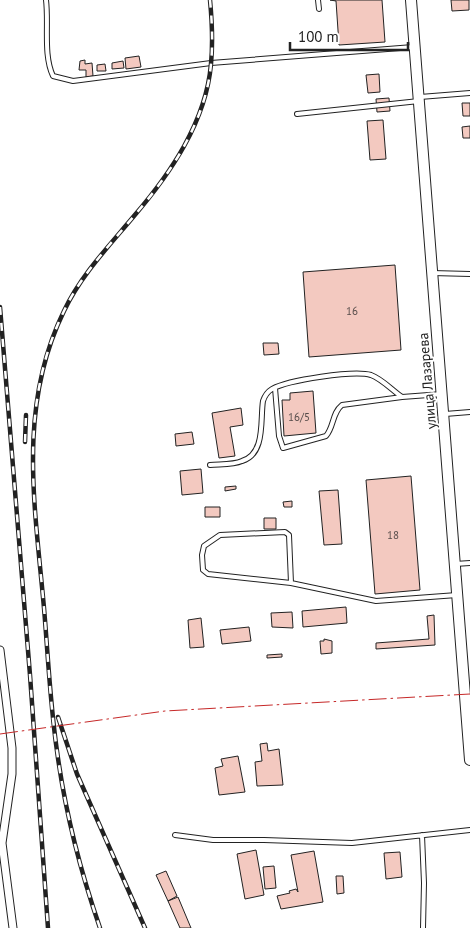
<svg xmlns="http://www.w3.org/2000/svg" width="470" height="928" font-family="'PT Sans',sans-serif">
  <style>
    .building { fill: #f3c9c0; stroke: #222 }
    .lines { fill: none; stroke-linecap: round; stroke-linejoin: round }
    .service-casing { stroke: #222; stroke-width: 6 }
    .minor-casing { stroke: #222; stroke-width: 9 }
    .secondary-casing { stroke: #222; stroke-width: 12 }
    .service { stroke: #fff; stroke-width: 4 }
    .minor { stroke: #fff; stroke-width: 7 }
    .secondary { stroke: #fff; stroke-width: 10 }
    .rail-casing { stroke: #222; stroke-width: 4.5 }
    .rail { stroke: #fff; stroke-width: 2.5; stroke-dasharray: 8; stroke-linecap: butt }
    .power { stroke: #c62828; stroke-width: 1; stroke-dasharray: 18 4 2.5 4; stroke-linecap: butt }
    .labels { text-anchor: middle; stroke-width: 4; stroke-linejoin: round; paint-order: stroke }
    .number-label { font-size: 11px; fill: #564c4a }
    .street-label { font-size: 14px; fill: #222; stroke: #fff }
  </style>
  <rect width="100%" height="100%" fill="#fff"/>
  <path class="building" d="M330 0H382L385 42 339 45 336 1Z
    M451 0H469V10L452 11Z
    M139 56 141 67 126 69 125 58Z
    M85 60V64L92 63 93 76 86 77V70H79L80 61Z
    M123 61 124 68 112 69V63Z
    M105 64 106 71H97V65Z
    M379 74 380 92 368 93 366 75Z
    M389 98 390 111 377 112 376 99Z
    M462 103H470V116H463Z
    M383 120 386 159 370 160 367 121Z
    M470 126V138H463L462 127Z
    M395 265 401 350 309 357 303 272Z
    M263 343H278L279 354 264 355Z
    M313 391 316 433 284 436 282 400H290V393Z
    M241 408 243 425 230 427 235 456 219 458 212 413Z
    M192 432 194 444 176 446 175 434Z
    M201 469 203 493 182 495 180 471Z
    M411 476 420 590 375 594 366 480Z
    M236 486V489L225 491V487Z
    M338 490 342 544 324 545 319 491Z
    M292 501V507H284L283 502Z
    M205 507H220V517H205Z
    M264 518H276V529H264Z
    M346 607 347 623 303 627 302 611Z
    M292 612 293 628 272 627 271 613Z
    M434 615 435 645 376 649V643L429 639 427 616Z
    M201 618 204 647 190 648 188 620Z
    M249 627 251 641 222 644 220 630Z
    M324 639 332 641V653L321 654 320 641H324Z
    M282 654V657L267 658V655Z
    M267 743 268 751 279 749 283 785 257 786 255 762 262 761 260 744Z
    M238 756 245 792 219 795 215 768 223 766 221 759Z
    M256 850 264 895 245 899 237 854Z
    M314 851 323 902 281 909 277 896 290 893 289 891 296 889 298 892 291 855Z
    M400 852 402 877 386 879 384 853Z
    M274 866 276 888 265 889 263 867Z
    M166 871 177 896 168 901 156 875Z
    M336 876H343L344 893 337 894Z
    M178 897 191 928H180L168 901Z"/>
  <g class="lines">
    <defs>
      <path id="service" d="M46 0C49 24 43 55 53 76L73 81 211 63 413 47
        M318 0 319 9
        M420 97 470 93
        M297 114 419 101
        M432 273 470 274
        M275 388 279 436 283 448 326 436C334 427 332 413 342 405L402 397
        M445 414 470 412
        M210 465C220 464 233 465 242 461 266 454 260 419 263 401 265 395 267 392 272 389 288 380 354 370 371 375 382 379 392 390 402 397L442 394
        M455 564 470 563
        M291 583 289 535 285 532 220 535 204 546 202 555 203 570 208 574 291 583 376 601 457 595
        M175 835 213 840H264L352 843 470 830
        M422 835 424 883 423 928"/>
      <path id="minor" d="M0 650 12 748V774L2 843 13 928"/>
      <path id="secondary" d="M411 0 470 760"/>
    </defs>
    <use href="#service" class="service-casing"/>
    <use href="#minor" class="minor-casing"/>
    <use href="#secondary" class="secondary-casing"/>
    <use href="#service" class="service"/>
    <use href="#minor" class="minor"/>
    <use href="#secondary" class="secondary"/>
    <defs>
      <path id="rail" d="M0 307 30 675 48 928
        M25 442 26 415
        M58 717 77 774 145 928
        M100 928C80 870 65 811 57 751 50 703 48 655 44 608 35 506 17 407 64 311 81 275 109 246 134 216 170 174 206 122 211 64 213 43 212 21 210 0"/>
    </defs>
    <use href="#rail" class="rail-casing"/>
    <use href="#rail" class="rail"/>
    <path class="power" d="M0 734 165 711 470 694"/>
  </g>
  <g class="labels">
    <g class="number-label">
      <text x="352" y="315">16</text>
      <text x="299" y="421">16/5</text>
      <text x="393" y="539">18</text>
    </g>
    <g class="street-label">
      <text transform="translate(427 381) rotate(-95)" y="5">улица Лазарева</text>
    </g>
  </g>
  <path d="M290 42v8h118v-8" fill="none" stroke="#222222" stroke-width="2.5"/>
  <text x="298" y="42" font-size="15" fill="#222222" stroke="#ffffff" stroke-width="4" paint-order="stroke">100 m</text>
</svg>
